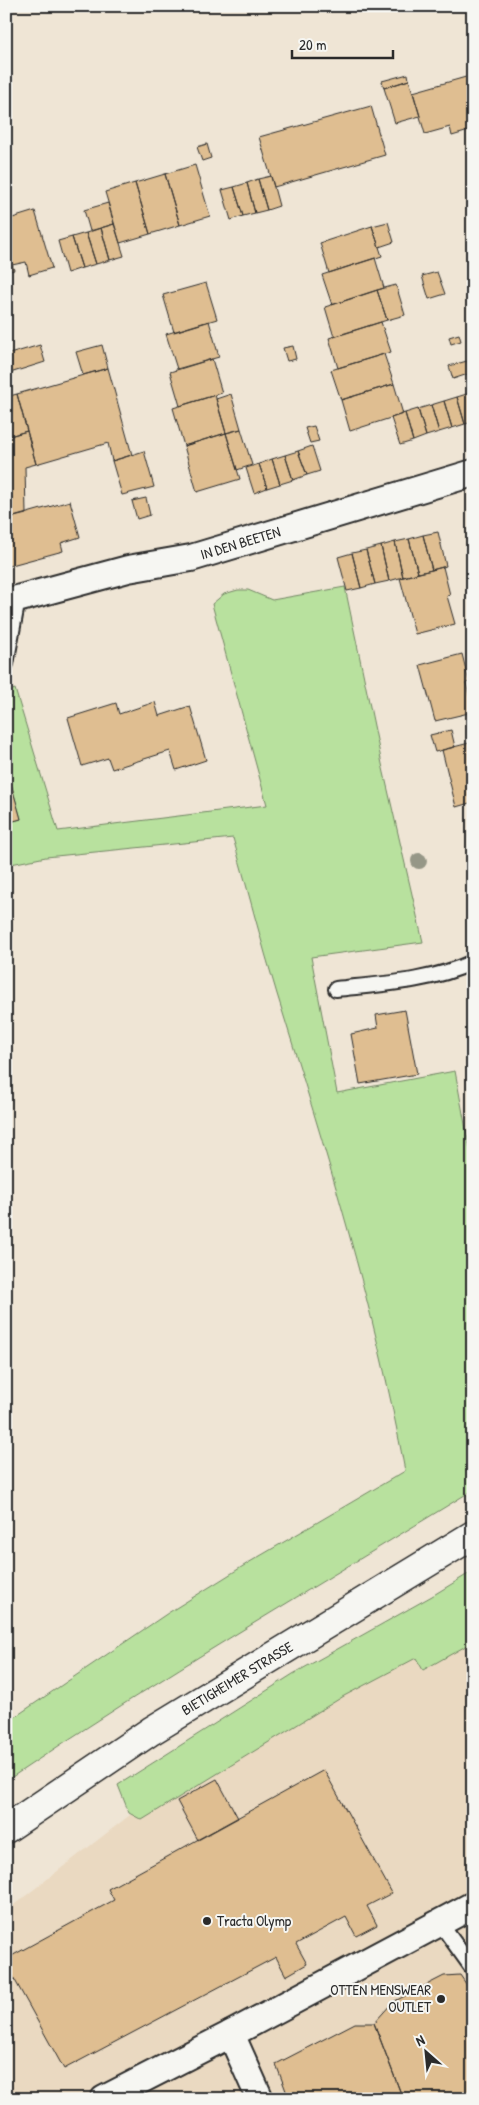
<svg xmlns="http://www.w3.org/2000/svg" width="479" height="2105" font-family="'Patrick Hand',sans-serif">
  <style>
    .built { fill: #ead9c1 }
    .green { fill: #b8e19e; stroke: #728664 }
    .building { fill: #dfbe91; stroke: #2b2b2b }
    .lines { fill: none; stroke-linecap: round; stroke-linejoin: round }
    .service-casing { stroke: #2b2b2b; stroke-width: 18 }
    .minor-casing { stroke: #2b2b2b; stroke-width: 30 }
    .secondary-casing { stroke: #2b2b2b; stroke-width: 31 }
    .service { stroke: #f6f6f2; stroke-width: 14 }
    .minor { stroke: #f6f6f2; stroke-width: 26 }
    .secondary { stroke: #f6f6f2; stroke-width: 28 }
    .tree { fill: #969787 }
    .poi-dot { fill: #2b2b2b; stroke: #f6f6f2; stroke-width: 2 }
    .labels { text-anchor: middle; stroke-width: 4; stroke-linejoin: round; paint-order: stroke }
    .street-label { font-size: 15px; fill: #2b2b2b; stroke: #f6f6f2 }
    .poi-label { font-size: 15px; fill: #2b2b2b; stroke: #f6f6f2; text-anchor: start }
  </style>
  <rect width="100%" height="100%" fill="#efe5d5"/>
  <filter id="ink" filterUnits="userSpaceOnUse"><feTurbulence type="fractalNoise" baseFrequency=".02" numOctaves="2"/><feDisplacementMap in="SourceGraphic" scale="10" xChannelSelector="R" yChannelSelector="G"/><feConvolveMatrix kernelMatrix="1 2 1 2 8 2 1 2 1" color-interpolation-filters="sRGB"/></filter>
  <g filter="url(#ink)">
    <path class="built" d="M473 1611V2099H6V1911L130 1815Z"/>
    <path class="green" d="M345 587 382 764 423 942 311 957 337 1093 455 1071 473 1167V1490C317 1586 158 1678 6 1781V1723L168 1613 248 1563 405 1471C375 1309 326 1151 277 994 261 942 248 890 233 838L46 857 6 865V823L21 819 6 766V692L15 689 58 831 267 805 212 604 224 594 238 590H248L272 600Z
      M473 1571V1642L423 1670 416 1658 344 1696 142 1820 129 1813 118 1785 293 1674 432 1596Z"/>
    <path class="building" d="M408 74 409 80 384 88 382 81Z
      M473 75V122L470 123 472 130 452 136 450 127 425 134 413 92Z
      M409 80 420 116 395 123 384 88Z
      M371 106 385 155 274 187 259 137Z
      M207 144 211 158 202 161 197 147Z
      M195 165 210 216 180 225 165 174Z
      M165 174 180 225 150 234 135 183Z
      M271 176 279 206 267 210 258 179Z
      M258 179 267 210 255 213 247 183Z
      M135 183 150 234 120 243 105 192Z
      M247 183 255 213 243 216 234 187Z
      M234 187 243 216 231 220 222 190Z
      M108 203 114 224 90 231 84 210Z
      M35 211 52 268 29 275 26 262 12 265 14 270 6 272V220Z
      M388 222 394 242 379 247 372 226Z
      M114 224 124 256 110 260 101 228Z
      M372 226 382 256 329 273 320 243Z
      M101 228 110 260 96 264 86 233Z
      M86 233 96 264 82 268 72 237Z
      M72 237 82 268 67 273 58 241Z
      M375 258 384 288 332 305 322 275Z
      M437 272 445 294 429 299 422 276Z
      M206 283 217 319 174 332 163 295Z
      M396 285 405 315 387 320 377 290Z
      M377 290 387 320 334 337 325 307Z
      M209 321 219 357 177 369 166 334Z
      M381 322 391 352 338 368 329 338Z
      M459 334 461 341 451 344 449 337Z
      M40 345 45 362 10 373 6 355Z
      M102 345 108 368 83 375 76 352Z
      M293 346 296 359 287 361 283 348Z
      M384 354 394 384 341 400 331 370Z
      M212 359 222 393 180 406 170 372Z
      M467 361 471 373 453 379 449 366Z
      M108 368 132 455 112 461 108 443 36 464 17 394Z
      M394 384 403 414 350 431 341 400Z
      M470 393 473 402V422L465 424 457 397Z
      M17 394 27 431 6 437V397Z
      M231 394 241 429 226 433 216 399Z
      M215 395 226 433 184 446 173 408Z
      M457 397 465 424 452 428 444 401Z
      M444 401 452 428 439 432 431 405Z
      M431 405 439 432 426 436 418 409Z
      M418 409 426 436 413 441 405 413Z
      M405 413 413 441 400 445 391 418Z
      M314 426 319 441 310 443 305 428Z
      M241 429 252 465 237 470 226 433Z
      M27 431 36 464 25 467 26 514 6 519V437Z
      M226 433 240 479 197 492 184 446Z
      M312 446 320 471 307 475 298 451Z
      M144 451 154 487 122 495 112 461Z
      M298 451 307 475 293 480 285 455Z
      M285 455 293 480 280 484 272 459Z
      M272 459 280 484 267 488 259 464Z
      M259 464 267 488 254 493 246 468Z
      M146 498 150 515 137 519 132 501Z
      M70 501 80 537 61 543 63 551 8 566 6 559V519Z
      M438 532 446 566 432 570 423 535Z
      M423 535 432 570 418 573 409 539Z
      M409 539 418 573 403 577 395 542Z
      M395 542 403 577 389 581 381 546Z
      M381 546 389 581 375 584 366 550Z
      M366 550 375 584 361 588 352 553Z
      M352 553 361 588 347 591 338 557Z
      M443 567 450 595 447 596 455 624 415 634 400 578Z
      M462 654 469 682 466 683 473 712 435 721 420 665Z
      M155 702 159 716 190 706 206 760 176 770 170 751 112 769 108 758 82 766 68 718 116 703 119 714Z
      M451 730 455 747 435 752 430 735Z
      M473 742V802L456 807 442 750Z
      M6 766 21 819 6 823Z
      M473 835V850L469 836Z
      M473 993V1019L467 994Z
      M405 1010 417 1074 360 1084 351 1034 378 1028 376 1015Z
      M324 1770 392 1893 367 1906 377 1925 356 1936 346 1917 296 1944 307 1964 286 1976 276 1957 64 2069 6 1964V1959L114 1900 108 1889Z
      M217 1779 238 1818 198 1840 177 1801Z
      M460 1975 473 1994V2099H403L374 2023 393 2002 444 1976Z
      M355 2023H374L403 2099H289L276 2064Z"/>
    <g class="lines">
      <defs>
        <path id="service" d="M6 664 18 599
          M336 989C383 984 430 982 473 962
          M440 1923 473 1969"/>
        <g id="minor">
          <path id="s1" d="M6 602 128 569 191 558 473 473"/>
          <path d="M104 2099 231 2034"/>
          <path d="M260 2099 231 2034 473 1905"/>
        </g>
        <g id="secondary">
          <path id="s2" d="M6 1829 151 1731 473 1535"/>
        </g>
      </defs>
      <use href="#service" class="service-casing"/>
      <use href="#minor" class="minor-casing"/>
      <use href="#secondary" class="secondary-casing"/>
      <use href="#service" class="service"/>
      <use href="#minor" class="minor"/>
      <use href="#secondary" class="secondary"/>
    </g>
    <circle class="tree" cx="419" cy="861" r="8"/>
  </g>
  <g class="poi-dot">
    <circle cx="207" cy="1921" r="5"/>
    <circle cx="441" cy="1999" r="5"/>
  </g>
  <g class="labels">
    <g class="street-label">
      <text dy="5" stroke="none"><textPath href="#s1" startOffset="242">IN DEN BEETEN</textPath></text>
      <text dy="5" stroke="none"><textPath href="#s2" startOffset="276">BIETIGHEIMER STRASSE</textPath></text>
    </g>
    <g class="poi-label">
      <text x="217" y="1926">Tracta Olymp</text>
      <text x="431" y="1995" text-anchor="end">OTTEN MENSWEAR<tspan x="431" dy="17">OUTLET</tspan></text>
    </g>
  </g>
  <rect width="479" height="2105" fill="none" stroke="#f6f6f2" stroke-width="25"/>
  <rect x="12" y="12" width="454" height="2080" fill="none" stroke="#2b2b2b" stroke-width="2" filter="url(#ink)"/>
  <g transform="translate(426 2052) rotate(333)" stroke="#f6f6f2" stroke-width="4" paint-order="stroke">
  <path d="M0-4L9 19L0 12L-9 19Z" fill="#2b2b2b"/>
  <text y="-8" font-size="14" font-weight="bold" text-anchor="middle" fill="#2b2b2b">N</text>
  </g>
  <path d="M292 50v8h101v-8" fill="none" stroke="#2b2b2b" stroke-width="2.5"/>
  <text x="299" y="50" font-size="15" fill="#2b2b2b" stroke="#f6f6f2" stroke-width="4" paint-order="stroke">20 m</text>
</svg>
